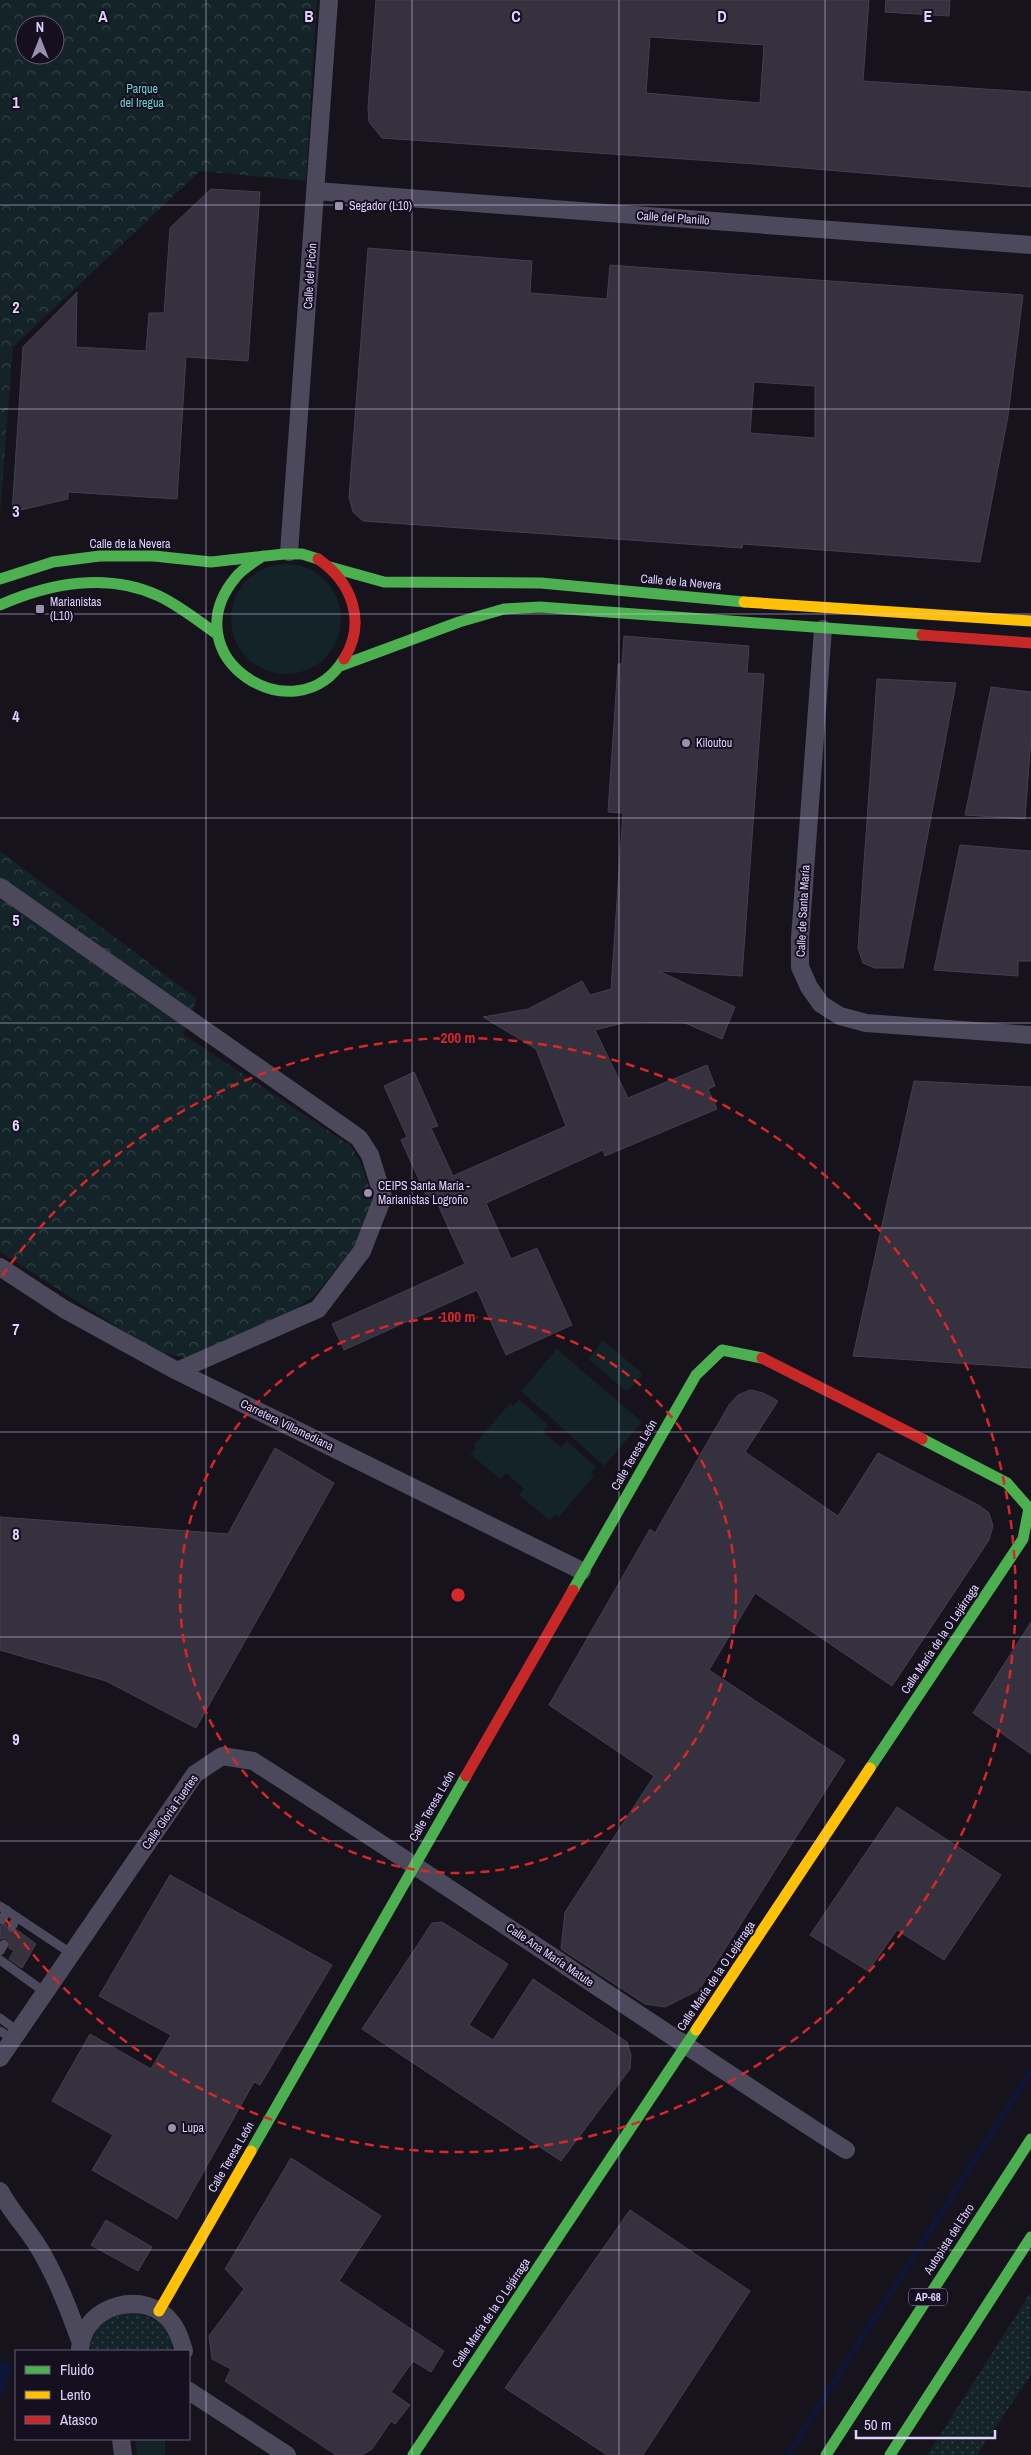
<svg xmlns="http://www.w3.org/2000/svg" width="1031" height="2455" font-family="'Archivo Narrow',sans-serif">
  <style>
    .grass { fill: url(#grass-dots) }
    .forest { fill: url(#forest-crowns); fill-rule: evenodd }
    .garden { fill: #132327 }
    .water { fill: #0f1537 }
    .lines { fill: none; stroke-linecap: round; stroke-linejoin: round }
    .stream { stroke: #0f1537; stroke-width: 5.5 }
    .building { fill: #36313e; stroke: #443e4f; fill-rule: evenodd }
    .lane { stroke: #4d495c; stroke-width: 9 }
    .street { stroke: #4d495c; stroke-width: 18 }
    .fast { stroke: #4caf50; stroke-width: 11 }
    .slow { stroke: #ffc107; stroke-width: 11 }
    .jam { stroke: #c62828; stroke-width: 11 }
    .grid { fill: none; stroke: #dfd3fb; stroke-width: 1; stroke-opacity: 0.55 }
    .ring { fill: none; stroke: #d62828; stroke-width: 2.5; stroke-dasharray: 9 6 }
    .poi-dot { fill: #9990ad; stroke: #150f20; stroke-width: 2 }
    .labels { text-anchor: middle; stroke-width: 4; stroke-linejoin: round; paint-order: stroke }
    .shield { fill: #150f20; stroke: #a298b9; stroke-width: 1 }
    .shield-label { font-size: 11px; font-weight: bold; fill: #dfd3fb }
    .park-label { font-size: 12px; fill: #66d3ce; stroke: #150f20 }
    .poi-label { font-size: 12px; fill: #dfd3fb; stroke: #150f20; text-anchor: start }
    .street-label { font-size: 12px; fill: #dfd3fb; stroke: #150f20 }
    .grid-label { font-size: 16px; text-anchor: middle; font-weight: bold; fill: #dfd3fb; stroke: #150f20; stroke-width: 4; stroke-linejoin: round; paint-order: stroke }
    .centre { fill: #d62828; stroke: #150f20; stroke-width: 2.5 }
    .ring-label { font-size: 15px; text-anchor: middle; font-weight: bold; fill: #d62828; stroke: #150f20; stroke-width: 4; stroke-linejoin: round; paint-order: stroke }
  </style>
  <defs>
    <pattern id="grass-dots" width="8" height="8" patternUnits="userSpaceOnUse" patternTransform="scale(1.25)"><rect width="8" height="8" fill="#132327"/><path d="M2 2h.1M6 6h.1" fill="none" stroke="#354247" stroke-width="1.8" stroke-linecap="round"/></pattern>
    <pattern id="forest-crowns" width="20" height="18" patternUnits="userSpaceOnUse" patternTransform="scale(1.25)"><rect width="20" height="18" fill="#132327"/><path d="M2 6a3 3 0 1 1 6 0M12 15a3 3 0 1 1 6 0" fill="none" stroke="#354247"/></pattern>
  </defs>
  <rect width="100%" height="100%" fill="#16131c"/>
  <path class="grass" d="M1031 2292V2375L977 2455H927Z
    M125 2312C151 2315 170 2322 173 2351H88C90 2328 105 2319 125 2312Z"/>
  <path class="forest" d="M0 0H317L306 181 200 171 13 347 0 513ZM25 25H55V55H25Z
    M0 851 197 999 183 1034 351 1146 360 1161 372 1195 371 1218 364 1236 315 1295 284 1318 186 1358 155 1351 0 1252Z"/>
  <path class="garden" d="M231 619a55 55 0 1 1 110 0a55 55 0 1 1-110 0Z
    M603 1340 643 1374 627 1392 588 1359Z
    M557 1349 642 1422 604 1466 521 1391Z
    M519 1400 548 1425 543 1432 561 1447 567 1441 596 1467 591 1473 594 1476 559 1517 555 1514 550 1521 519 1495 524 1489 506 1473 500 1479 470 1454 476 1448 473 1446 510 1403 513 1406Z
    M135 2439H165V2455H137Z"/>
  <path class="water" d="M0 2360 14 2365 2 2397H0Z"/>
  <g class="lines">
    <path class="stream" d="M788 2455 1031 2071"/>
  </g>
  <path class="building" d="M376 0H869L863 81 1031 92V187L755 164 382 138 369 122 368 107ZM650 37 764 45 760 103 646 93Z
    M886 0H950L949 16 885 12Z
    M211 189 260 192 248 361 186 357 177 499 68 492V499L12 512 23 347 77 292 76 347 146 351 149 313H164L170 228Z
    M368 248 532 261 530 293 607 299 610 265 1023 295 1008 416 980 562 743 544 742 548 363 521 353 512 349 497ZM754 382 815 386V438L750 433Z
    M624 636 749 646 747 673 764 674 742 976 659 971 735 1007 722 1039 685 1023 627 1022 595 1030 628 1098 707 1065 715 1086 708 1089 717 1109 605 1156 603 1150 486 1203 511 1259 537 1248 572 1325 506 1355 477 1290 344 1350 332 1324 465 1264 434 1196 428 1199 401 1140 407 1137 384 1086 414 1072 438 1126 431 1128 453 1176 566 1126 536 1049 483 1017 528 1009 582 981 590 995 611 989 623 813 608 812 618 664H622Z
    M877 679 956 683 903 968H875L863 963 858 948Z
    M991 687 1031 692V738L1025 819 965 815Z
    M960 845 1031 851V961H1018V976L934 970Z
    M914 1081 1031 1087V1368L853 1356Z
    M750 1390 763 1393 778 1401 745 1452 838 1516 878 1453 980 1506 989 1513 993 1526 989 1540 892 1686 755 1593 709 1670 845 1760 699 1990 665 2007 645 2004 561 1949 565 1912 654 1776 549 1705 650 1529 655 1533 729 1405 738 1395Z
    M275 1448 334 1483 196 1728 106 1681 0 1650V1517L228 1534Z
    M1031 1622V1754L973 1713Z
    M897 1807 1001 1875 944 1960 897 1930 868 1971 810 1935Z
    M170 1875 332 1965 260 2085 254 2082 177 2219 92 2170 113 2135 52 2101 90 2034 151 2069 171 2035 99 1996Z
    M442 1922 508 1964 469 2025 493 2040 533 1979 627 2042 631 2055 630 2069 561 2161 362 2029 432 1923Z
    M6 1924 9 1932 17 1930 36 1944 22 1968 9 1959 14 1951 9 1948V1940L4 1938 0 1939V1926Z
    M291 2158 381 2216 339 2281 444 2351 431 2372 413 2361 391 2392 410 2405 395 2424 391 2421 372 2449 362 2455H336L225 2381 231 2369 212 2359 209 2336 244 2289 225 2269Z
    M630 2210 750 2291 643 2455H607L505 2388Z
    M106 2220 152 2247 138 2271 91 2245Z"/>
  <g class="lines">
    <path class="lane" d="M0 1906 72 1954
      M2 1920 7 1910
      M12 1927 17 1917
      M0 1951 4 1944
      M0 1960 46 1993
      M0 2018 19 2032
      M0 2031 14 2040"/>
    <path class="street" d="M316 191 1031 245
      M289 552 329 0
      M823 629 800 938V967L809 987 821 1004 840 1016 866 1023 1031 1035
      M0 887 349 1131 359 1138 370 1155 383 1197 362 1251 318 1309 177 1371
      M0 1267 64 1309 177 1371 582 1571
      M0 2058 195 1774 222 1756 253 1761C453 1888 647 2022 846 2150
      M0 2191C11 2212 27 2228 39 2248 57 2278 69 2310 81 2343
      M80 2348C84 2304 146 2288 172 2323 179 2332 181 2341 184 2351
      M189 2391 287 2455
      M121 2439 123 2455"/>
    <path class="fast" d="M263 556C254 562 242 569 236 577 169 657 296 738 344 659
      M330 567 384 582 541 583 744 602
      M0 579 53 562 100 556H154L211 562 284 554H302L318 559
      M0 605C50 583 108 572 159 596 180 606 198 621 217 634
      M340 666 459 622 504 609 540 607 922 635
      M573 1590 696 1375 722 1350 762 1358
      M870 1768 1023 1539 1029 1508 1007 1483 922 1439
      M251 2151 466 1776
      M413 2455 696 2030
      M826 2455 1031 2139
      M890 2455 1031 2237"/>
    <path class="slow" d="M744 602 1031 621
      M696 2030 870 1768
      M159 2311 251 2151"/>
    <path class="jam" d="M318 559C352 582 367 622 344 659
      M922 635 1031 643
      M762 1358 922 1439
      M466 1776 573 1590"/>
  </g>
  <path class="grid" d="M206 0V2455M412 0V2455M619 0V2455M825 0V2455M0 205H1031M0 409H1031M0 614H1031M0 818H1031M0 1023H1031M0 1228H1031M0 1432H1031M0 1637H1031M0 1841H1031M0 2046H1031M0 2250H1031"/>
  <g class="ring">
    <circle cx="458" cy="1595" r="278"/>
    <path d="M2 1276A557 557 0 1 1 2 1914"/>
  </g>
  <g class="poi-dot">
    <rect x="334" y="201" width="10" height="10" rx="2.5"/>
    <rect x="35" y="604" width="10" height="10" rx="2.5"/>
    <circle cx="686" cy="743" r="5"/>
    <circle cx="368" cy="1193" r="5"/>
    <circle cx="172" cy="2128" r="5"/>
  </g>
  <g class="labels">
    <rect class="shield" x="909" y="2288.5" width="38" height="17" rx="4"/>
    <g class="shield-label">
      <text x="928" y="2301">AP-68</text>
    </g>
    <g class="park-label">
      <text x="142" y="93">Parque<tspan x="142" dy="14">del Iregua</tspan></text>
    </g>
    <g class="poi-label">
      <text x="349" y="210">Segador (L10)</text>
      <text x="50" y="606">Marianistas<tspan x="50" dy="14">(L10)</tspan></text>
      <text x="696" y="747">Kiloutou</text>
      <text x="378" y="1190">CEIPS Santa María -<tspan x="378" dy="14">Marianistas Logroño</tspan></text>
      <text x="182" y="2132">Lupa</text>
    </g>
    <g class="street-label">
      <text transform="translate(673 218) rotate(4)" y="4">Calle del Planillo</text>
      <text transform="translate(310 276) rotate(-86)" y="4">Calle del Picón</text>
      <text x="130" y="548">Calle de la Nevera</text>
      <text transform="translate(681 582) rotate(5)" y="4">Calle de la Nevera</text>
      <text transform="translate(803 911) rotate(-87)" y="4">Calle de Santa María</text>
      <text transform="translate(287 1425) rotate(26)" y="4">Carretera Villamediana</text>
      <text transform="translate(634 1455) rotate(-60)" y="4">Calle Teresa León</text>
      <text transform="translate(940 1639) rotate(-56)" y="4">Calle María de la O Lejárraga</text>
      <text transform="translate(432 1806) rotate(-60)" y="4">Calle Teresa León</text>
      <text transform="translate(170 1812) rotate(-55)" y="4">Calle Gloria Fuertes</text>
      <text transform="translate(550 1955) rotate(34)" y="4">Calle Ana María Matute</text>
      <text transform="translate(716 1976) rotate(-56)" y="4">Calle María de la O Lejárraga</text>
      <text transform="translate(231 2157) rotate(-60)" y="4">Calle Teresa León</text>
      <text transform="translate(949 2239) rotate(-57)" y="4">Autopista del Ebro</text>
      <text transform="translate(491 2313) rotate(-56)" y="4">Calle María de la O Lejárraga</text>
    </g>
  </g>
  <g class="grid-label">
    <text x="103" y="22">A</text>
    <text x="309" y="22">B</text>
    <text x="516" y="22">C</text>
    <text x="722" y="22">D</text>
    <text x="928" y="22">E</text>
    <text x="16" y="108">1</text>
    <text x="16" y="313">2</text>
    <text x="16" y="517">3</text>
    <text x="16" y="722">4</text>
    <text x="16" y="926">5</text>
    <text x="16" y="1131">6</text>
    <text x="16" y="1335">7</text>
    <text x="16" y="1540">8</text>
    <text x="16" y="1745">9</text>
  </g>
  <circle cx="458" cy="1595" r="8" class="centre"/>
  <g class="ring-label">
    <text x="458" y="1043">200 m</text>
    <text x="458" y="1322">100 m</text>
  </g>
  <rect x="15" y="2350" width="175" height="90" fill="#150f20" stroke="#665d78"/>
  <rect x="25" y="2366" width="25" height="8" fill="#4caf50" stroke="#665d78"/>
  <text x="60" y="2375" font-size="15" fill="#dfd3fb">Fluido</text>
  <rect x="25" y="2391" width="25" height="8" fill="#ffc107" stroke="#665d78"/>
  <text x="60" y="2400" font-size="15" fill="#dfd3fb">Lento</text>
  <rect x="25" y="2416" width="25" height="8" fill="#c62828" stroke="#665d78"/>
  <text x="60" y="2425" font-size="15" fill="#dfd3fb">Atasco</text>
  <g transform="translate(40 40)"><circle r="24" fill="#150f20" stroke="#665d78"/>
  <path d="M0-4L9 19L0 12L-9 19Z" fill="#9990ad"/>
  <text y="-8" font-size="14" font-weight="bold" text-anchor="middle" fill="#dfd3fb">N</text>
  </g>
  <path d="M856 2430v8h139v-8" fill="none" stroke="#dfd3fb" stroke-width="2.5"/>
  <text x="864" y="2430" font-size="15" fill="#dfd3fb" stroke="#150f20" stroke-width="4" paint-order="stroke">50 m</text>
</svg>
